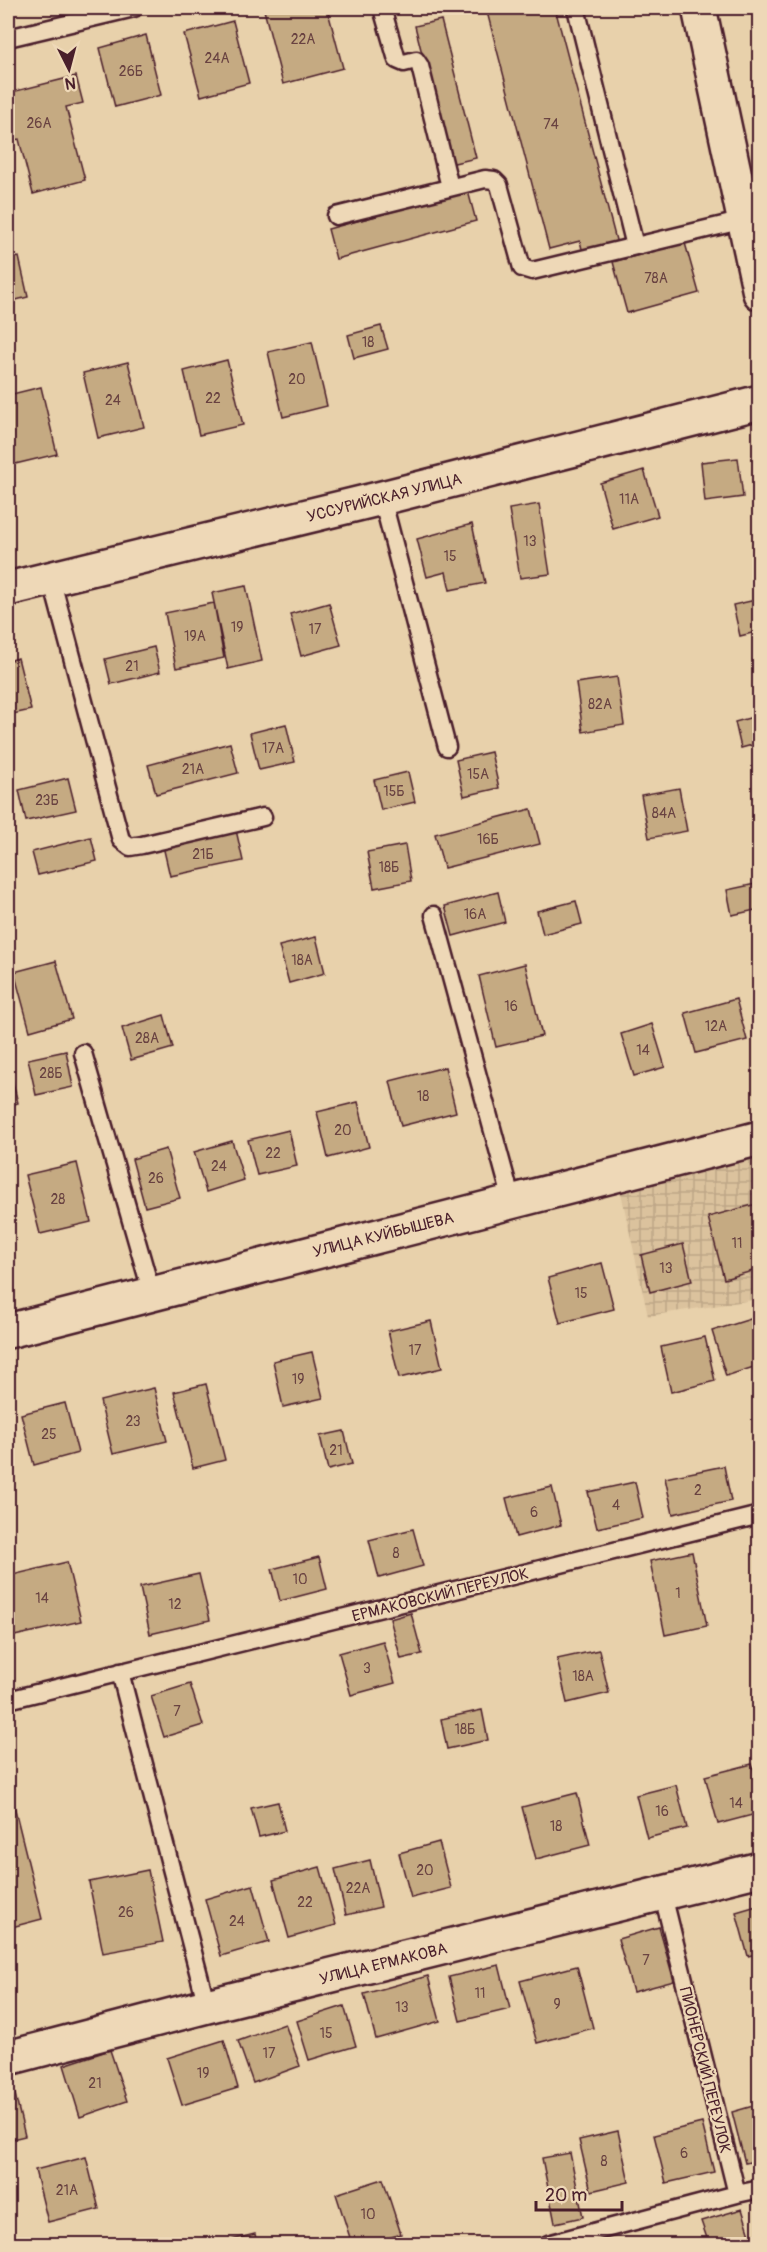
<svg xmlns="http://www.w3.org/2000/svg" width="767" height="2252" font-family="Pangolin,sans-serif">
  <style>
    .industrial { fill: url(#industrial-grid) }
    .building { fill: #c5aa82; stroke: #4a1f2b; stroke-width: 1.5 }
    .lines { fill: none; stroke-linecap: round; stroke-linejoin: round }
    .service-casing { stroke: #4a1f2b; stroke-width: 21 }
    .minor-casing { stroke: #4a1f2b; stroke-width: 38 }
    .service { stroke: #eed8b7; stroke-width: 16 }
    .minor { stroke: #eed8b7; stroke-width: 33 }
    .labels { text-anchor: middle; stroke-width: 4.5; stroke-linejoin: round; paint-order: stroke }
    .number-label { font-size: 14px; fill: #694241 }
    .street-label { font-size: 16px; fill: #4a1f2b; stroke: #eed8b7 }
  </style>
  <defs>
    <pattern id="industrial-grid" width="8" height="8" patternUnits="userSpaceOnUse" patternTransform="scale(1.5)"><rect width="8" height="8" fill="#dbc29d"/><path d="M0 4h8M4 0v8" fill="none" stroke="#bda687"/></pattern>
  </defs>
  <rect width="100%" height="100%" fill="#e8d1ab"/>
  <filter id="ink" filterUnits="userSpaceOnUse"><feTurbulence type="fractalNoise" baseFrequency=".0167" numOctaves="2"/><feDisplacementMap in="SourceGraphic" scale="12" xChannelSelector="R" yChannelSelector="G"/><feConvolveMatrix kernelMatrix="1 2 1 2 8 2 1 2 1" color-interpolation-filters="sRGB"/></filter>
  <g filter="url(#ink)">
    <path class="industrial" d="M759 1156V1299L648 1316 621 1193Z"/>
    <path class="building" d="M275 8H327L343 68 283 84 264 10Z
      M486 8H555L617 244 583 253 580 241 549 249Z
      M441 20 476 158 450 164 415 26Z
      M233 21 249 83 201 96 184 34Z
      M146 35 161 95 115 107 100 48Z
      M76 76 83 103 66 107 85 180 33 194 19 139 8 141V93Z
      M468 191 476 221 336 259 328 229Z
      M685 243 699 293 627 313 613 262Z
      M19 257 28 297 8 302V259Z
      M381 326 388 349 354 358 348 335Z
      M312 342 327 406 283 417 268 352Z
      M227 360 243 425 199 435 184 371Z
      M128 362 144 427 98 438 83 373Z
      M41 387 57 454 11 465 8 451V395Z
      M738 458 743 497 705 502 701 462Z
      M644 470 658 516 613 529 600 483Z
      M539 504 550 574 520 578 509 509Z
      M472 524 485 583 450 590 446 572 427 577 417 539Z
      M246 586 262 661 228 669 212 593Z
      M760 599V631L740 636 733 605Z
      M214 603 224 658 176 668 165 613Z
      M329 603 341 645 301 656 290 614Z
      M154 647 160 672 111 684 105 659Z
      M18 658 31 710 8 715V661Z
      M617 677 624 725 583 732 576 683Z
      M760 715V743L741 748 735 722Z
      M286 724 295 762 259 770 250 733Z
      M230 743 238 773 156 794 148 765Z
      M491 752 499 788 464 796 456 760Z
      M408 772 415 802 381 810 374 780Z
      M68 778 76 810 26 821 19 790Z
      M679 788 687 831 649 838 641 795Z
      M531 809 540 844 444 868 435 834Z
      M236 830 243 861 170 876 163 846Z
      M91 837 97 861 38 875 32 852Z
      M405 845 411 881 374 888 367 852Z
      M760 883V909L732 915 727 890Z
      M498 892 505 922 453 936 445 906Z
      M576 901 582 924 543 934 537 911Z
      M316 937 325 973 289 983 279 946Z
      M56 961 72 1019 30 1031 14 972Z
      M525 964 542 1036 496 1047 479 976Z
      M736 999 747 1040 696 1053 685 1013Z
      M164 1015 173 1048 131 1060 122 1028Z
      M652 1024 665 1067 634 1076 621 1034Z
      M66 1051 73 1087 36 1095 28 1059Z
      M8 1062 18 1103 8 1106Z
      M445 1067 456 1112 401 1126 390 1081Z
      M358 1102 369 1147 328 1158 317 1112Z
      M289 1130 297 1166 257 1175 248 1140Z
      M232 1141 244 1180 206 1192 194 1152Z
      M166 1149 180 1198 145 1207 132 1159Z
      M77 1163 91 1222 40 1234 25 1175Z
      M760 1203V1269L724 1279 708 1217Z
      M683 1244 692 1281 650 1292 641 1255Z
      M602 1263 614 1309 560 1323 548 1278Z
      M760 1316V1365L726 1376 712 1331Z
      M431 1321 442 1368 399 1378 388 1331Z
      M705 1337 715 1381 671 1392 661 1347Z
      M312 1352 323 1398 283 1407 273 1361Z
      M206 1384 225 1460 193 1468 174 1392Z
      M154 1388 167 1441 113 1454 100 1401Z
      M65 1403 78 1453 34 1465 21 1414Z
      M344 1431 352 1464 328 1470 320 1436Z
      M724 1466 731 1501 673 1514 665 1478Z
      M635 1482 643 1518 597 1528 588 1492Z
      M552 1487 561 1525 516 1537 506 1498Z
      M413 1529 423 1566 379 1578 369 1540Z
      M692 1552 707 1626 665 1635 650 1561Z
      M319 1557 327 1589 280 1601 272 1569Z
      M67 1562 81 1621 10 1637 8 1576Z
      M199 1574 210 1620 150 1634 140 1587Z
      M411 1613 422 1654 401 1659 390 1619Z
      M383 1641 395 1683 351 1695 339 1653Z
      M599 1650 609 1693 567 1703 557 1659Z
      M190 1684 203 1725 164 1737 151 1696Z
      M482 1710 488 1740 447 1749 441 1719Z
      M752 1764 760 1792V1813L718 1824 705 1776Z
      M8 1781 42 1919 8 1928Z
      M676 1785 687 1828 647 1838 636 1795Z
      M577 1793 590 1845 536 1859 522 1807Z
      M278 1802 285 1831 259 1837 251 1808Z
      M439 1842 451 1888 411 1898 399 1853Z
      M370 1860 381 1907 346 1915 335 1869Z
      M320 1867 336 1925 289 1938 273 1880Z
      M148 1870 163 1942 103 1953 89 1882Z
      M253 1885 269 1942 221 1956 205 1899Z
      M760 1905V1953L748 1956 736 1912Z
      M659 1927 674 1981 633 1992 618 1939Z
      M499 1965 510 2009 460 2021 449 1977Z
      M577 1966 593 2028 537 2043 520 1981Z
      M428 1976 440 2021 376 2039 364 1994Z
      M344 2006 356 2046 309 2060 297 2021Z
      M285 2024 300 2066 253 2083 238 2041Z
      M224 2040 238 2088 182 2105 167 2058Z
      M110 2050 127 2101 80 2117 64 2065Z
      M14 2090 25 2136 8 2140V2091Z
      M760 2104V2160L745 2163 732 2112Z
      M702 2123 714 2172 666 2183 654 2135Z
      M618 2131 629 2182 591 2191 579 2140Z
      M570 2153 583 2217 555 2223 542 2158Z
      M86 2157 99 2209 48 2222 35 2170Z
      M383 2179 401 2234 369 2244H352L336 2194Z
      M742 2209 753 2244H709L701 2221Z
      M255 2234 257 2244H221L220 2243Z"/>
    <g class="lines">
      <defs>
        <path id="service" d="M382 8 397 60 404 63 416 60 420 66 450 187
          M576 8 635 246
          M8 38 134 8
          M336 216 485 179 494 180 499 185 522 268 532 271 744 220
          M382 498 447 747
          M51 578 121 840 130 847 142 845 263 817
          M434 915 512 1201
          M83 1053 152 1294
          M120 1672 207 2006
          M8 1700 760 1515
          M737 2194 760 2189
          M548 2244 737 2194 663 1895"/>
        <path id="minor" d="M699 8 760 293
          M8 589 382 498 760 402
          M8 1331 760 1138
          M8 2058 207 2006 760 1869"/>
      </defs>
      <use href="#service" class="service-casing"/>
      <use href="#minor" class="minor-casing"/>
      <use href="#service" class="service"/>
      <use href="#minor" class="minor"/>
    </g>
  </g>
  <g class="labels">
    <g class="number-label">
      <text x="303" y="44">22А</text>
      <text x="217" y="63">24А</text>
      <text x="131" y="76">26Б</text>
      <text x="39" y="128">26А</text>
      <text x="551" y="129">74</text>
      <text x="656" y="283">78А</text>
      <text x="368" y="347">18</text>
      <text x="297" y="384">20</text>
      <text x="213" y="403">22</text>
      <text x="113" y="405">24</text>
      <text x="629" y="504">11А</text>
      <text x="530" y="546">13</text>
      <text x="450" y="561">15</text>
      <text x="237" y="632">19</text>
      <text x="315" y="634">17</text>
      <text x="195" y="641">19А</text>
      <text x="132" y="671">21</text>
      <text x="600" y="709">82А</text>
      <text x="273" y="753">17А</text>
      <text x="193" y="774">21А</text>
      <text x="478" y="779">15А</text>
      <text x="394" y="796">15Б</text>
      <text x="47" y="805">23Б</text>
      <text x="664" y="818">84А</text>
      <text x="488" y="844">16Б</text>
      <text x="203" y="859">21Б</text>
      <text x="389" y="872">18Б</text>
      <text x="475" y="919">16А</text>
      <text x="302" y="965">18А</text>
      <text x="511" y="1011">16</text>
      <text x="716" y="1031">12А</text>
      <text x="147" y="1043">28А</text>
      <text x="643" y="1055">14</text>
      <text x="51" y="1078">28Б</text>
      <text x="423" y="1101">18</text>
      <text x="343" y="1135">20</text>
      <text x="273" y="1158">22</text>
      <text x="219" y="1171">24</text>
      <text x="156" y="1183">26</text>
      <text x="58" y="1204">28</text>
      <text x="737" y="1248">11</text>
      <text x="666" y="1273">13</text>
      <text x="581" y="1298">15</text>
      <text x="415" y="1355">17</text>
      <text x="298" y="1384">19</text>
      <text x="133" y="1426">23</text>
      <text x="49" y="1439">25</text>
      <text x="336" y="1455">21</text>
      <text x="698" y="1495">2</text>
      <text x="616" y="1510">4</text>
      <text x="534" y="1517">6</text>
      <text x="396" y="1558">8</text>
      <text x="300" y="1584">10</text>
      <text x="678" y="1598">1</text>
      <text x="42" y="1603">14</text>
      <text x="175" y="1609">12</text>
      <text x="367" y="1673">3</text>
      <text x="583" y="1681">18А</text>
      <text x="177" y="1716">7</text>
      <text x="465" y="1734">18Б</text>
      <text x="736" y="1808">14</text>
      <text x="662" y="1816">16</text>
      <text x="556" y="1831">18</text>
      <text x="425" y="1875">20</text>
      <text x="358" y="1893">22А</text>
      <text x="305" y="1907">22</text>
      <text x="126" y="1917">26</text>
      <text x="237" y="1926">24</text>
      <text x="646" y="1965">7</text>
      <text x="480" y="1998">11</text>
      <text x="557" y="2009">9</text>
      <text x="402" y="2012">13</text>
      <text x="326" y="2038">15</text>
      <text x="269" y="2058">17</text>
      <text x="203" y="2078">19</text>
      <text x="95" y="2088">21</text>
      <text x="684" y="2158">6</text>
      <text x="604" y="2166">8</text>
      <text x="67" y="2195">21А</text>
      <text x="368" y="2219">10</text>
    </g>
    <g class="street-label">
      <text transform="translate(384 497) rotate(-14)" y="6">УССУРИЙСКАЯ УЛИЦА</text>
      <text transform="translate(383 1234) rotate(-14)" y="6">УЛИЦА КУЙБЫШЕВА</text>
      <text transform="translate(440 1594) rotate(-14)" y="6">ЕРМАКОВСКИЙ ПЕРЕУЛОК</text>
      <text transform="translate(383 1963) rotate(-14)" y="6">УЛИЦА ЕРМАКОВА</text>
      <text transform="translate(706 2070) rotate(76)" y="6">ПИОНЕРСКИЙ ПЕРЕУЛОК</text>
    </g>
  </g>
  <rect width="767" height="2252" fill="none" stroke="#eed8b7" stroke-width="30"/>
  <rect x="15" y="15" width="737" height="2222" fill="none" stroke="#4a1f2b" stroke-width="2" filter="url(#ink)"/>
  <g transform="translate(69 69) rotate(174)" stroke="#eed8b7" stroke-width="4.5" paint-order="stroke">
  <path d="M0-4.5L10 22L0 15L-10 22Z" fill="#4a1f2b"/>
  <text y="-9" font-size="16" font-weight="bold" text-anchor="middle" fill="#4a1f2b">N</text>
  </g>
  <path d="M536 2201v9h86v-9" fill="none" stroke="#4a1f2b" stroke-width="3"/>
  <text x="545" y="2201" font-size="18" fill="#4a1f2b" stroke="#eed8b7" stroke-width="4.5" paint-order="stroke">20 m</text>
</svg>
